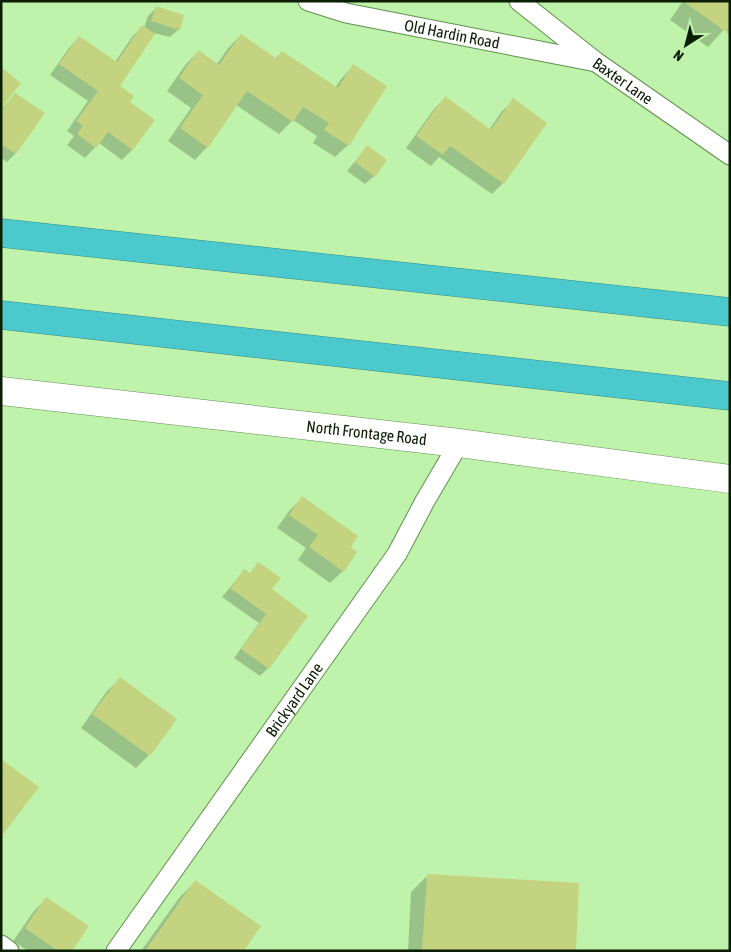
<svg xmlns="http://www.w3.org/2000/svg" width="731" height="952" font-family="'Asap Condensed',sans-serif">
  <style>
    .shadow { fill: #0003 }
    .building { fill: #c4d37f }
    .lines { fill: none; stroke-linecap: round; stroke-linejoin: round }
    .street-casing { stroke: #61914e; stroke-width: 21 }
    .secondary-casing { stroke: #61914e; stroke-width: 29 }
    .highway-casing { stroke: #358d86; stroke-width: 29 }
    .street { stroke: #fff; stroke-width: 19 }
    .secondary { stroke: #fff; stroke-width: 28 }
    .highway { stroke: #4bc9cc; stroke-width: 28 }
    .labels { text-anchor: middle; stroke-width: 4; stroke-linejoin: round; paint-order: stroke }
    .street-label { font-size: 16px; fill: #0b1e04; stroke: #bff3ab }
  </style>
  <rect width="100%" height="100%" fill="#bff3ab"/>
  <path class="shadow" d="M683 1H730V23L708 47 670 20Z
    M156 8 179 29 170 37 154 33 118 86 128 102 153 120 132 150 122 160 99 143 85 158 67 145 74 136 67 131 88 101 50 75 69 48 79 37 115 62 132 37 142 27 144 28 148 16Z
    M241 35 275 59 282 52 335 88 341 79 353 66 348 145 335 157 313 143 317 136 293 120 279 134 236 105 207 147 195 160 168 141 191 108 167 91 186 64 198 52 217 64 228 48Z
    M15 94V154L7 162 1 158V110Z
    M445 98 489 130 502 111 514 100 503 183 492 194 439 157 431 166 406 148 434 109Z
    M367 147 374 176 365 184 347 171Z
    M302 498 349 547 343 571 330 583 298 560 306 548 277 528 289 511Z
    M259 564 271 590 268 668 260 676 234 658 259 623 222 597 244 570 249 574Z
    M120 679 175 719 149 755 136 768 81 728 107 691Z
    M427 876 574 951H408L411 892Z
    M196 881 242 951H141L179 898Z
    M47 898 70 951H28L13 941 34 911Z"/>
  <path class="building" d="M683 1H730V35Z
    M156 6 184 15 180 30 151 21Z
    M142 25 155 34 120 86 134 96 130 102 155 120 133 150 108 132 96 148 77 134 83 126 76 121 98 91 59 64 79 36 117 62Z
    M241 34 277 59 282 51 338 88 353 64 387 86 349 146 324 130 329 123 303 107 293 122 247 91 208 148 180 128 203 95 179 78 198 50 219 65Z
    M1 67 21 83 1 109Z
    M15 93 45 113 16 154 1 144V112Z
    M445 96 491 130 513 98 547 123 504 184 450 146 443 155 416 136Z
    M367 145 387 160 375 177 355 162Z
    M302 496 358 536 351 547 357 552 344 572 309 547 318 535 289 515Z
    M258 562 281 578 272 589 308 616 269 669 241 649 266 614 230 588 244 569 250 573Z
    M120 677 177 719 150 756 92 714Z
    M1 759 39 787 1 837Z
    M427 874 579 883 576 951H422Z
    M195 880 261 926 244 951H145Z
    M46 897 89 926 72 951H58L25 928Z"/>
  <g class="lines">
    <defs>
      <g id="street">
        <path id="s1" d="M308 1 346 13 596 62"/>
        <path id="s2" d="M519 1 596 62 730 155"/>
        <path d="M1 945 9 951"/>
        <path id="s3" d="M116 951 397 554 425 501 459 443"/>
      </g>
      <g id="secondary">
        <path id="s4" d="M1 391 459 443 730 479"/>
      </g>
      <path id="highway" d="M1 233 730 312
        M1 315 730 396"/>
    </defs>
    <use href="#street" class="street-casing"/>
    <use href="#secondary" class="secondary-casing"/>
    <use href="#highway" class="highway-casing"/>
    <use href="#street" class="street"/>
    <use href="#secondary" class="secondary"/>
    <use href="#highway" class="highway"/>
  </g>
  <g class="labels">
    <g class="street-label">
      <text dy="6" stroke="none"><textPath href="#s1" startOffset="148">Old Hardin Road</textPath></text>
      <text dy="6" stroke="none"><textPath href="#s2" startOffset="131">Baxter Lane</textPath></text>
      <text dy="6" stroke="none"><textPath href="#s4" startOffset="368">North Frontage Road</textPath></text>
      <text dy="6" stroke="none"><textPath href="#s3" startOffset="308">Brickyard Lane</textPath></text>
    </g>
  </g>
  <rect width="731" height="952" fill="none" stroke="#0b1e04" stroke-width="5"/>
  <g transform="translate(686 45) rotate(216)" stroke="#bff3ab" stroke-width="4" paint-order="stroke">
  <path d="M0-4L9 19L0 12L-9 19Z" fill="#0b1e04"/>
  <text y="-8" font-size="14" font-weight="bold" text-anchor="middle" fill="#0b1e04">N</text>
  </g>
</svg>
